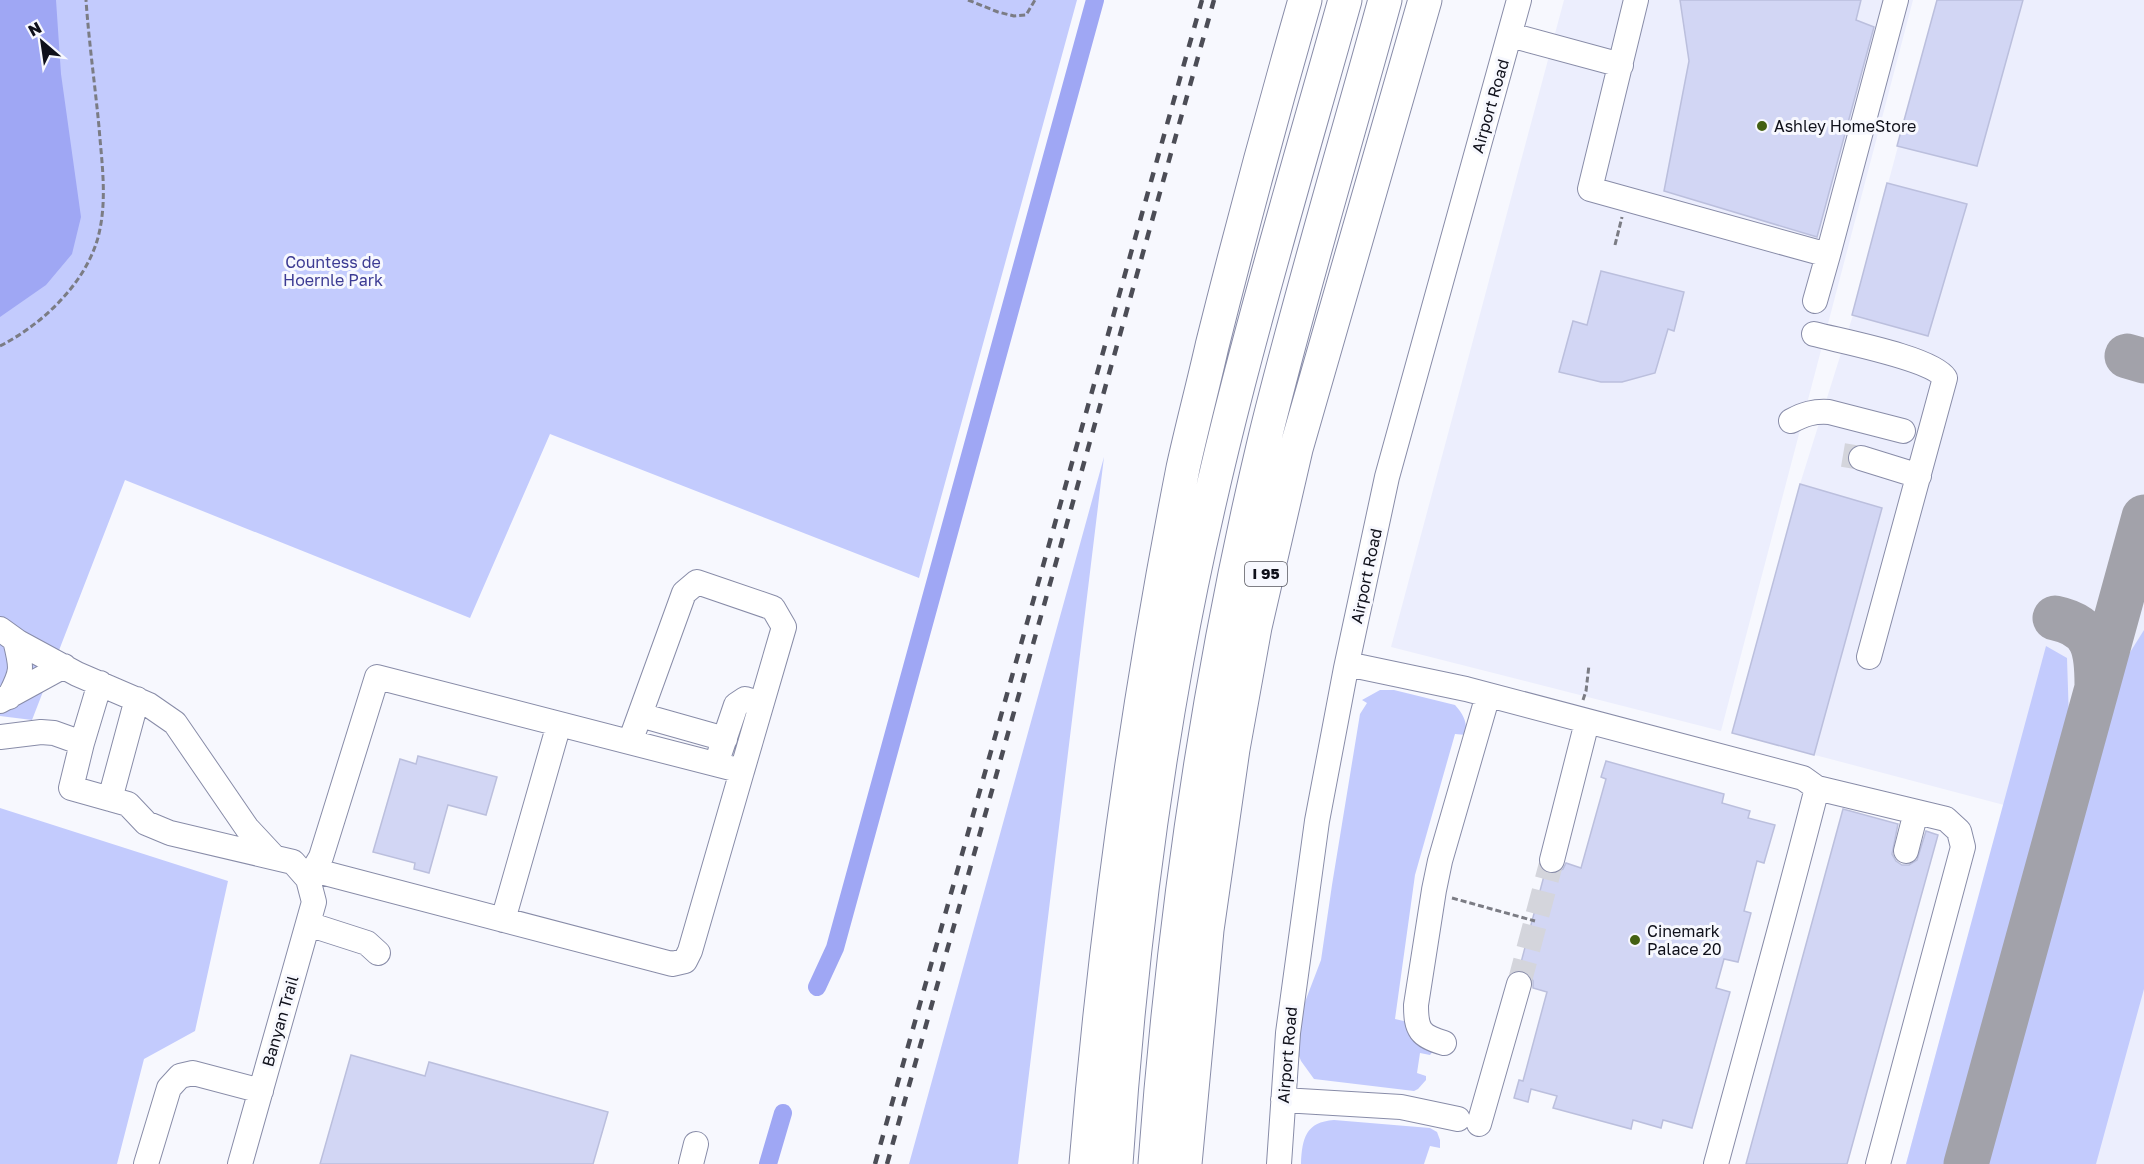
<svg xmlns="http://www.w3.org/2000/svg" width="2144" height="1164" font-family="'Golos Text',sans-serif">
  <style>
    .built { fill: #eceefd }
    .green { fill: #c3cbfd }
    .water { fill: #9fa7f4 }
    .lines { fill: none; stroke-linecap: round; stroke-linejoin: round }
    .canal { stroke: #9fa7f4; stroke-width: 18 }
    .taxiway { stroke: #a2a2aa; stroke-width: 45 }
    .building { fill: #d2d6f4; stroke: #bbbfdd; stroke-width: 1.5 }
    .minor-tunnel { stroke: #d4d5dc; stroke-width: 24; stroke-dasharray: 24 12; stroke-linecap: butt }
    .minor-casing { stroke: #888ca8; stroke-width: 26 }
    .highway-casing { stroke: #888ca8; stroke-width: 35 }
    .path { stroke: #7b7c84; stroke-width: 3; stroke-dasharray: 6 3; stroke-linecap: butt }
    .minor { stroke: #fff; stroke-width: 24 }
    .highway { stroke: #fff; stroke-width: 33 }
    .rail { stroke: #4c4d56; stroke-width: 4.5; stroke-dasharray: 10 10; stroke-linecap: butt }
    .poi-dot { fill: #436012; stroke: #f7f8fe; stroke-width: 2 }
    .labels { text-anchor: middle; stroke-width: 6; stroke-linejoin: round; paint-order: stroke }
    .shield { fill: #f7f8fe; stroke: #55565e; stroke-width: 1.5 }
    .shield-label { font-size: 15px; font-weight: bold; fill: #0f101a }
    .street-label { font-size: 16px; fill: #0f101a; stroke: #f7f8fe }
    .poi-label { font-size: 16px; fill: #0f101a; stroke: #f7f8fe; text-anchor: start }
    .park-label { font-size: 16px; fill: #3c3b93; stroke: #f7f8fe }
  </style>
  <rect width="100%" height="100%" fill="#f7f8fe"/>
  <path class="built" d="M1564 0H1913L1721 731 1391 647Z
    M1937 0H2144V1164H1906L2004 805 1732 733 1800 484 1853 315Z"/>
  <path class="green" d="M0 0H1077L919 578 550 434 470 618 125 480 32 720 0 716Z
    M1104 457 1018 1164H909Z
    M2144 630V989L2096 1164H1982L2099 738 2124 662Z
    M2046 646 2067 658 2069 720 2046 816 1950 1164H1906Z
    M1380 690H1394L1455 705C1464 715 1467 722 1466 735L1455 734 1415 875 1395 1019 1408 1022 1434 1050 1430 1055 1420 1053 1417 1073 1426 1076V1080L1418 1089 1414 1091 1314 1079 1301 1061 1297 1051 1300 1015 1321 960 1332 885 1360 714 1367 703 1362 700Z
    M0 808 228 881 195 1031 144 1059 117 1164H0Z
    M1334 1120 1430 1128 1437 1132 1440 1140V1148L1430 1146 1424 1164H1301C1302 1138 1306 1122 1334 1120Z"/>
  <path class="water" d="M0 0H56L61 74 81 217 72 254 46 285 0 317Z"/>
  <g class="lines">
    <path class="canal" d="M817 987 835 948 1095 0
      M768 1164 783 1113"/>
    <path class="taxiway" d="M2127 356 2144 361
      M2055 618C2094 626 2097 650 2097 685
      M1966 1164 2144 517"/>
  </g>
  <path class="building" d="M1680 0H1861L1856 20 1874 27 1817 237 1664 191 1689 61Z
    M1937 0H2023L1977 166 1897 146Z
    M1887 183 1967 204 1928 336 1852 315Z
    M1601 271 1684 292 1674 331 1668 329 1655 373 1622 382H1601L1559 372 1573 321 1587 325Z
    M1800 484 1882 508 1814 755 1732 733Z
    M418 756 497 777 486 815 448 805 429 873 414 869 415 863 373 852 400 759 416 764Z
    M1606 761 1724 794 1722 803 1750 811 1748 818 1775 825 1764 863 1757 861 1744 911 1751 913 1738 962 1724 959 1716 988 1730 992 1692 1128 1663 1120 1661 1128 1633 1120 1631 1129 1553 1108 1557 1096 1531 1089 1528 1102 1514 1098 1519 1080 1523 1081 1547 992 1533 988V981L1530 975 1519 970 1545 872 1556 873 1563 869 1566 863 1581 868 1606 779 1601 777Z
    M1843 809 1898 824 1892 854 1896 861 1902 865H1909L1917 860 1926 831 1938 835 1847 1164H1746Z
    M351 1055 425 1076 429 1062 608 1112 593 1164H320Z"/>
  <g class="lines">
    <path class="minor-tunnel" d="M1843 455 1861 458
      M1519 984 1552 860"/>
    <defs>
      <path id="minor" d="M1636 0 1590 189 1828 255 1896 0
        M1510 35 1621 65
        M1815 301 1828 255
        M1814 334C1840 341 1932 358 1945 378L1869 657
        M1791 421C1804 414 1814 411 1829 412L1903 431
        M1861 458 1919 476
        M0 629 18 642 77 674 149 705 175 723 247 828 274 857
        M1347 664 1466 689 1803 778 1817 788
        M9 697C23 671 22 668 15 640
        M0 701 64 666
        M640 715 725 739
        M0 737 41 732 54 733 82 743 71 788 128 804 146 823 170 833 293 862 308 879 314 902 240 1164
        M630 742 684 593 697 582 773 608 784 627 742 771
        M82 743 100 683
        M716 764 736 705 745 699 761 704
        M110 799 137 699
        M1906 851 1916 812
        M1552 860 1587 722
        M308 879 321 857 377 677 742 771 690 951 685 961 672 964 313 870
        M503 920 559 724
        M308 924 367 943 378 953
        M1444 1043C1420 1036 1416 1030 1416 1005L1434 890 1440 861 1488 695
        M1283 1100 1401 1107 1458 1119
        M1479 1124 1519 984
        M146 1164 169 1088 180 1076 193 1073 261 1091
        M691 1164 696 1144
        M1279 1164 1288 1033 1317 821 1346 668 1387 477 1519 0
        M1716 1164C1750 1038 1785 914 1817 788L1946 819 1959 831 1963 847 1878 1164"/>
      <path id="highway" d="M1086 1164C1105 930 1138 698 1183 468 1192 427 1203 386 1212 346 1241 230 1272 115 1305 0
        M1116 1164C1127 996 1147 826 1177 660 1217 436 1284 218 1345 0
        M1155 1164C1173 919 1208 677 1265 438 1301 291 1345 146 1385 0
        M1185 1164 1207 930 1233 749 1255 627 1296 449 1425 0"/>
    </defs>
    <use href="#minor" class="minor-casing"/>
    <use href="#highway" class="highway-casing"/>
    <path class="path" d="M968 0 998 12 1014 16 1026 15 1035 0
      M1615 245 1622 217
      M0 346C41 325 83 286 97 241 108 204 102 165 99 127 95 85 89 43 86 0
      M1583 700 1586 691 1589 665
      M1452 898 1535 921"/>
    <use href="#minor" class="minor"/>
    <use href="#highway" class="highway"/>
    <path class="rail" d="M875 1164 1202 0
      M887 1164 1214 0"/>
  </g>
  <g class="poi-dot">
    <circle cx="1762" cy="126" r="6"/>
    <circle cx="1635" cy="940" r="6"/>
  </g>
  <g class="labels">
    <rect class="shield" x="1245" y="562" width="42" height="24" rx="4.5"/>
    <g class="shield-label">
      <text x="1266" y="579">I 95</text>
    </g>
    <g class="street-label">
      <text transform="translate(1490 106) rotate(-74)" y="6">Airport Road</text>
      <text transform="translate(1366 576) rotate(-78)" y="6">Airport Road</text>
      <text transform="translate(280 1021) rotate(-74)" y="6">Banyan Trail</text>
      <text transform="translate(1287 1055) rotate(-85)" y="6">Airport Road</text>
    </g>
    <g class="poi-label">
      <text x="1774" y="132">Ashley HomeStore</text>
      <text x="1647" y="937">Cinemark<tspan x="1647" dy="18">Palace 20</tspan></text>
    </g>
    <g class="park-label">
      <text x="333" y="268">Countess de<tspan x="333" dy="18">Hoernle Park</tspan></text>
    </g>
  </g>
  <g transform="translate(42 42) rotate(331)" stroke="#f7f8fe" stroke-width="4.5" paint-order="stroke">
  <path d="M0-4.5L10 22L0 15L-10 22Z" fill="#0f101a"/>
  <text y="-9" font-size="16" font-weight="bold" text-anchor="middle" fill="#0f101a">N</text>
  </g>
</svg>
